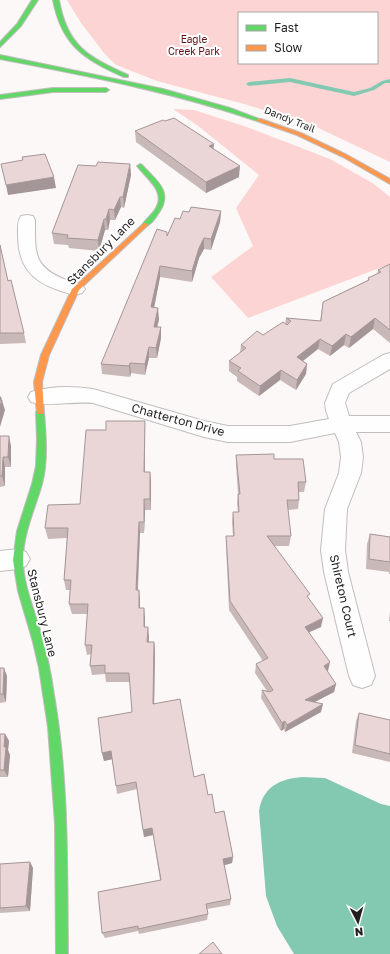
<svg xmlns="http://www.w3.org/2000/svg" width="390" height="954" font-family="'Golos Text',sans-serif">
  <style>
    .green { fill: #fcd4d3; fill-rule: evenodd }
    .water { fill: #83c9b1 }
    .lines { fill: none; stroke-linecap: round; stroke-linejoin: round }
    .stream { fill: #83c9b1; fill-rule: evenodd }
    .street-casing { stroke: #c0bdbd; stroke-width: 2 }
    .fast-casing { stroke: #c0bdbd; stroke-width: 2 }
    .slow-casing { stroke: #c0bdbd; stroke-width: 2 }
    .street { fill: #fffefe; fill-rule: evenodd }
    .fast { fill: #63d668; fill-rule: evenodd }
    .slow { fill: #ff974d; fill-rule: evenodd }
    .wall { fill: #c9b8b8 }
    .shaded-wall { fill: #a49696 }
    .building { fill: #ead6d6; stroke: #a49696 }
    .labels { text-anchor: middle; stroke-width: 4; stroke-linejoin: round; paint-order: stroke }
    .far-park-label { font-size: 10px; fill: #5e0e15; stroke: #fff }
    .far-street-label { font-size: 10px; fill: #211e1e; stroke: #fff }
    .street-label { font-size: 12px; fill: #211e1e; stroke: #fff }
  </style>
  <rect width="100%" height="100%" fill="#fdf8f8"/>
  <path class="green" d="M67 0H390V162L312 125 244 104 157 81 116 65 104 53 81 23ZM239 13H377V63H239Z
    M173 109 194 110 247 127 330 159 374 184 390 197V264L248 318 211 277 253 246 236 208 259 175 197 125Z"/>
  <path class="water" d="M302 777 325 778 381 804 390 806V954H294L277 926 266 896 259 811C263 787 279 779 302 777Z"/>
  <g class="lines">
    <path class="stream" d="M290 78 354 92 370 88 382 81 390 79V83H385L374 90 354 96 290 82 249 86 246 84 249 82Z"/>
    <defs>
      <path id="street" d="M27 215 33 216 35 220C35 254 33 268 69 281 76 283 81 283 85 289L82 293C74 296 67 293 58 290 30 280 18 265 18 234 18 228 17 222 21 216Z
        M390 353V369L349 393 345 403 349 416H390V432H356L361 442 363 457 361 473 347 509 345 550 348 572 375 676 371 685 362 688 353 685 349 676 324 572 321 550 325 509 339 473 341 457 339 442 335 433 290 442H228L204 437 93 403C73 401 48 407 31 402L28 397 31 392C50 386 73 386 93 389L204 421 228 426H290L329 419 326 411 325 403 333 384 383 355Z
        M18 549 26 552 30 559 26 566 18 569 0 571V551Z"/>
      <path id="fast" d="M32 0H38L21 26 0 47V42L17 24Z
        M53 0H59C67 46 88 57 128 75V77H124C84 59 62 46 53 0Z
        M0 55 163 89 230 108 262 120 257 121C173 92 87 76 0 59Z
        M53 88H106L109 90 106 92H53L0 99V95Z
        M140 164 142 165C157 181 174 192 158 214 155 219 150 225 145 227L142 225C146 219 152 215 156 208 166 191 146 178 137 166Z
        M40 409 44 412C46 436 48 461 42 484 35 509 23 533 23 560 23 585 34 609 41 633 47 653 51 674 54 695 69 781 67 867 68 954H56L55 824 48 727 39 668 33 642 18 591 13 560 17 531 32 484 36 466 37 439 36 412Z"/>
      <path id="slow" d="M257 119H261L301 133 347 155 390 179V184L343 157 297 135 257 121Z
        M145 223 147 224V226L79 290 49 355 42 382 44 412 43 414H37L34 382 41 355 72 289 143 224Z"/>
    </defs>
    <use href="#street" class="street-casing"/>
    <use href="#fast" class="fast-casing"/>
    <use href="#slow" class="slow-casing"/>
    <use href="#street" class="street"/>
    <use href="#fast" class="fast"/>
    <use href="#slow" class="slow"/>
  </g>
  <path class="wall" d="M135 131 214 149 239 177 206 193 136 142Z
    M130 164 131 175 124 208 121 207 115 220H110L108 230H105L99 251 69 248 68 245 54 244 52 233 96 166Z
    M221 211 220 222 211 250 204 249 199 258 192 282 160 277 154 308 159 319 157 327H161V338L157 358H149L145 375 131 373 130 377 102 374 101 364 167 236 180 219 189 212Z
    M0 245 8 281 24 333 26 343 0 344Z
    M390 264V343L373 329 349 348 344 345 330 356 318 349 303 361 307 364 306 374 296 390 280 380 259 396 237 381V377L229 371V361L240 353 241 345 263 335 285 324 286 318 320 321 323 302 368 280V278L377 274 378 270Z
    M145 421V472H150L151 483V510H145L144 533H140L138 590H139L140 608 145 618V627L149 637V642H154L155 651 154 704 194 777 208 795 233 857 232 863 224 865 231 899 230 905 207 909 208 914 207 920 139 934 138 931 105 938 102 933 160 880 153 835 144 837 137 789 117 794 116 786 112 759 104 761 102 753 132 712 130 682H106L105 674 92 675 90 666 91 654 87 655 85 645 88 614H72L69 604 70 590H66L64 580 67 538 48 539 45 528 80 504 106 430Z
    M0 436 11 446V467H5V486L0 487Z
    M236 455 274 459 306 482 304 492H299V500L298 509 288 510 291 536 289 546H274L309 599 321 627 309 632 328 671H327L336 684 334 692 315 702 321 712 285 732 284 729 281 731 261 698 262 690 267 691 255 673 256 664 263 661 229 610 226 545V536H233L232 522 233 512H238L237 504 238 494 236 465Z
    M370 534 390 537V574H389V572L366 569 367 544Z
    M390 612V621H389Z
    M0 668 7 676 6 702 0 703Z
    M359 713 390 720V762L352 753 356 721Z
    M0 734H5L9 741 8 750 10 755 8 777H0Z
    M30 862 33 868 30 911 0 913V864Z"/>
  <path class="shaded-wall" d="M214 144 213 154 209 146Z
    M130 164 131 175 124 208 123 197Z
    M240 166 239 177 206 193V182Z
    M54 177 56 188 8 195 6 185Z
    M120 197 121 207 115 220 114 210Z
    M109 209 110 220 108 230 106 219Z
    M221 211 220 222 211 250V239Z
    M104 219 105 230 99 251 98 240Z
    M204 238V249L199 258 192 282V271L199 248Z
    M160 266V277L152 318 151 307Z
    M158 308 159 319 155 337 154 327Z
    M375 318 373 329 349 348 351 337Z
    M161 327V338L157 358 156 348Z
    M346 334 344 345 330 356 332 346Z
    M320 339 318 349 295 367 297 357Z
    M149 347V358L145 375V364Z
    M130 363 131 373 130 377 129 366Z
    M307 364 306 374 296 390 297 380Z
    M281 370 280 380 259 396 260 386Z
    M1 397 5 410 0 427V407Z
    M145 421V483L144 472Z
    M9 436 11 446V467L8 457Z
    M3 457 5 467V486L2 476Z
    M150 472 151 483V510L150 499Z
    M144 499 145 510 144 533Z
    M139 522 140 533 137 600 136 590Z
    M139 590 140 600V618L139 608Z
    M144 608 145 618V637L144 627Z
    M323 618 321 627 303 635 305 627Z
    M148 627 149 637 148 652 147 642Z
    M154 642 155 651 154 712 153 704Z
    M330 662 328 671 321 674 324 666Z
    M4 668 7 676 6 702 3 694Z
    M336 684 334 692 303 708 305 700Z
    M323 704 321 712 285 732 287 725Z
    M285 721 284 729 281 731 282 723Z
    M5 734 9 741 8 750 10 755 8 777 4 770V747Z
    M111 751 113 759 104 761 102 753Z
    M152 828 153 835 144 837 143 830Z
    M233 857 232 863 222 866 223 859Z
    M30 862 33 868 30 911 26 906Z"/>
  <path class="building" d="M174 118 214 144 209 146 240 166 206 182 135 131 163 120 165 121Z
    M45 154 54 177 6 185 1 164 23 160 22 157Z
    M98 162 130 164 123 197H120L114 210 109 209 106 219H104L98 240 67 238 68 235 52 233 78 165 96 166Z
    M191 207 221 211 211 239 204 238 199 248 192 271 160 266 151 307 158 308 154 327H161L156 348 149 347 145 364 130 363 129 366 101 364 157 229 167 232V236L175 218 180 219 183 211 189 212Z
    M0 245 8 281 11 280 24 333H0Z
    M390 264V330L375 318 351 337 346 334 332 346 320 339 297 357 307 364 297 380 281 370 260 386 238 371 241 368 229 361 246 348 241 345 257 331 263 335 283 322 287 325 291 321 286 318 321 321 323 302 369 280 368 278 381 272 378 270Z
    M0 397H1L0 400H2L0 407Z
    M106 421H145L144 472H150V499H144V522H139L136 590H139V608H144V627H148L147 642H154L153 704 180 699 194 777 204 774 208 795 212 794 215 813 224 811 233 857 223 859 231 899 206 904 208 914 138 929V926L102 933 98 892 161 880 152 828 143 830 136 782 116 786 111 751 102 753 98 718 132 712 129 673H105V665L90 666 92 645H85L88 604H69L71 580H64L68 528H45L48 505 80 504 86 430H106Z
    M0 436H9L8 457H3L2 476H0Z
    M274 454V459H303L306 482H298L299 500H287L291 536H267L310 594 307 596 323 618 305 627 330 662 324 666 336 684 305 700 323 704 287 725 285 721 282 723 262 690 270 692 273 690 256 664 268 658 230 601 226 536H234L233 512H239L238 494H240L236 455Z
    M370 534 390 537V562L369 559Z
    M0 668H4L3 694H0Z
    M359 713 390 720V754L355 745Z
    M0 734H5L4 747H6L4 770H0Z
    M30 862 26 906 0 908V864Z
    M213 942 222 954H199Z"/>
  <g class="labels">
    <g class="far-park-label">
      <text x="194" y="43">Eagle<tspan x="194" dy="12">Creek Park</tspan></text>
    </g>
    <g class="far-street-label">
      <text transform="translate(290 119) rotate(22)" y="4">Dandy Trail</text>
    </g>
    <g class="street-label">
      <text transform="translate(101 251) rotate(-45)" y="4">Stansbury Lane</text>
      <text transform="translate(178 420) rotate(15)" y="4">Chatterton Drive</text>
      <text transform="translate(343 596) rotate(77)" y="4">Shireton Court</text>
      <text transform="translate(42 613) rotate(76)" y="4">Stansbury Lane</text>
    </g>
  </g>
  <rect x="238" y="12" width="140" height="52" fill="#ffffff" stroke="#a6a5a5"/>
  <rect x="246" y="25" width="20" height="6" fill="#63d668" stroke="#a6a5a5"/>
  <text x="274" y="32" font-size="12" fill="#211e1e">Fast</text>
  <rect x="246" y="45" width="20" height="6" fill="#ff974d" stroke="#a6a5a5"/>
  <text x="274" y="52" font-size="12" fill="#211e1e">Slow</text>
  <g transform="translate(358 922) rotate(174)" stroke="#ffffff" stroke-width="3" paint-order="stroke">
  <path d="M0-3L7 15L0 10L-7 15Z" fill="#211e1e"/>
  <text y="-6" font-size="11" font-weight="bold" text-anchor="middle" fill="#211e1e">N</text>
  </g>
</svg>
